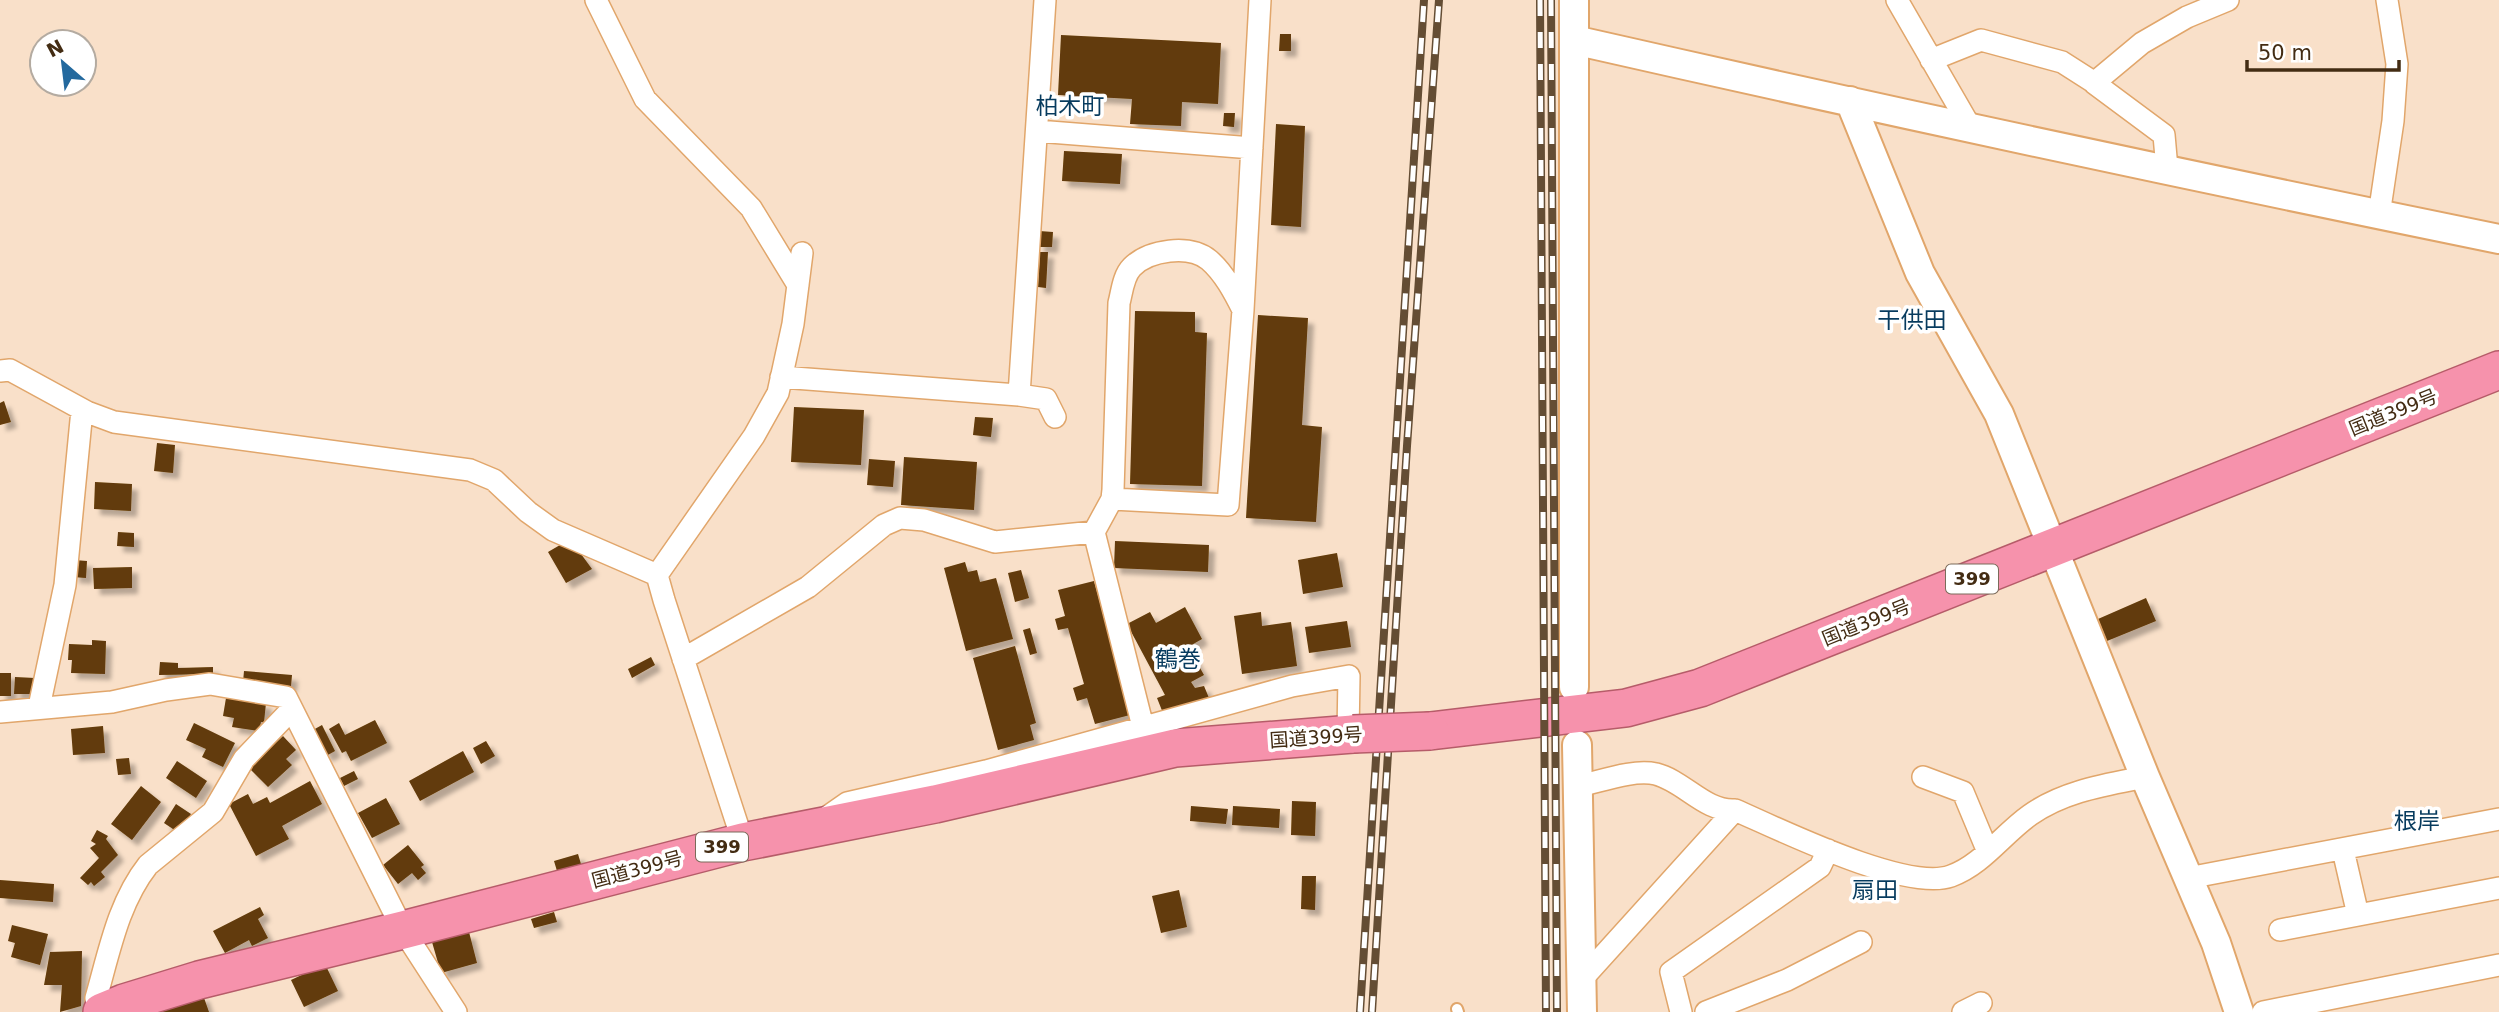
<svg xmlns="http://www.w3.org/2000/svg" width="2499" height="1012" font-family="'DejaVu Sans','Noto Sans JP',sans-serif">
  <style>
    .building { fill: #623a08; filter: url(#shadow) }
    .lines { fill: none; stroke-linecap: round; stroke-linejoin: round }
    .service-casing { stroke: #e1a66b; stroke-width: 14 }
    .minor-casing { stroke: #e1a66b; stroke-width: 24 }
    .tertiary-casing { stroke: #e1a66b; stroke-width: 32 }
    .trunk-casing { stroke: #b65c69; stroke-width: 40 }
    .service { stroke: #fff; stroke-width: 10 }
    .minor { stroke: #fff; stroke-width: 21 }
    .tertiary { stroke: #fff; stroke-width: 28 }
    .trunk { stroke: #f692ac; stroke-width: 37 }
    .rail-casing { stroke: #644d34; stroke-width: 8 }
    .rail { stroke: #fff; stroke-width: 5; stroke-dasharray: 16; stroke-linecap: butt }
    .trunk-bridge-casing { stroke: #b65c69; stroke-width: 40; stroke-linecap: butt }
    .trunk-bridge { stroke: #f692ac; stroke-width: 37 }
    .labels { text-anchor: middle; stroke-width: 7; stroke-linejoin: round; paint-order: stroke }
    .shield { fill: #fff; stroke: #7b6b5a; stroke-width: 2 }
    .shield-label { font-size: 18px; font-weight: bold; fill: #432c13 }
    .street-label { font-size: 19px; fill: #432c13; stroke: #fff }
    .quarter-label { font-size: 23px; fill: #073b5e; stroke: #fff }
  </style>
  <defs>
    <filter id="shadow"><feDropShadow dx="6" dy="6" stdDeviation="2" flood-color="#0004"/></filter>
  </defs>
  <rect width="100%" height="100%" fill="#f9e0c9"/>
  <path class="building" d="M1280 34H1291V51H1279Z
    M1061 35 1221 43 1218 104 1182 102 1181 126 1130 124 1132 99 1058 95Z
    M1224 113H1235L1234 127 1223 126Z
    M1276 124 1305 126 1301 227 1271 225Z
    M1064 151 1122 154 1120 184 1062 181Z
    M1039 231 1053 232 1052 247H1038Z
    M1040 252H1048L1046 288 1038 287Z
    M1135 311 1195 312V332L1207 333 1202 486 1130 484Z
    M1258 315 1308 318 1302 425 1322 427 1316 522 1246 518Z
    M4 401 11 422 0 425V403Z
    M794 407 864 410 861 465 791 462Z
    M975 417 993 418 991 437 973 435Z
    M157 443 175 445 173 473 154 471Z
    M904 457 977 462 974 510 901 505Z
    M869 459 895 461 893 487 867 485Z
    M95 482 132 484 131 511 94 509Z
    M118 532 134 533V547L117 546Z
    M1115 541 1209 545 1208 572 1114 568Z
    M560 545 581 554 592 569 566 583 548 552Z
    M1337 553 1343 587 1303 594 1298 560Z
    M74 560 87 561 86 578 73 577Z
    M965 562 968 572 977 570 980 582 996 578 1013 639 966 651 944 568Z
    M132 567V588L94 589 93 568Z
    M1021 570 1029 598 1015 602 1008 573Z
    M1094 581 1130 715 1095 724 1087 698 1077 701 1073 688 1084 684 1068 628 1058 630 1055 619 1065 616 1058 590Z
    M2146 598 2156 621 2107 641 2098 619Z
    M1185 607 1202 639 1188 647 1204 675 1191 682 1195 688 1204 686 1209 698 1163 713 1157 698 1165 695 1127 624 1150 612 1156 623Z
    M1261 612 1262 626 1291 622 1297 666 1242 674 1234 616Z
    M1347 621 1351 647 1309 653 1305 627Z
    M1030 628 1037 653 1030 655 1023 630Z
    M92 640 106 641 105 674 71 673 72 660H68L69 644 92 645Z
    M1015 646 1036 723 1030 725 1034 740 998 750 973 658Z
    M651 657 655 665 632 678 628 669Z
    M160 662 178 663V668L213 667V674L159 675Z
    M244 671 292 675 291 686 243 682Z
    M0 673H11V696H0Z
    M15 677 35 678V694H14Z
    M226 698 266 703 264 722H261L259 731 232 727 234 718 223 716Z
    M375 720 387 743 351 761 346 751 342 753 329 729 339 723 345 735Z
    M194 723 235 743 223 767 202 757 206 749 186 740Z
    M322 725 335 751 326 756 313 730Z
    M103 726 105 753 73 755 71 729Z
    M283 736 296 750 286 759 292 765 268 787 249 768Z
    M486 741 495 756 481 764 473 748Z
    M463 751 474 772 420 801 409 781Z
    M129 758 131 774 118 775 116 759Z
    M177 761 207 781 196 798 166 778Z
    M354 771 358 779 344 786 340 778Z
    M310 781 322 804 282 826 289 839 256 856 229 804 248 794 253 804 267 797 270 803Z
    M141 786 161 802 132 840 111 824Z
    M386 798 400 824 372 838 358 813Z
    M1292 801 1316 802 1315 836 1291 835Z
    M176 804 191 814 179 833 164 823Z
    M1191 806 1228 809 1226 824 1190 821Z
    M1233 806 1280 809 1279 828 1232 825Z
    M97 830 108 836 106 839 118 855 101 872 105 877 94 886 91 882 88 885 80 878 99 858 90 848 96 844 91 841Z
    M408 845 424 865 421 867 426 873 418 880 412 873 398 884 383 865Z
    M578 854 581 864 557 871 554 861Z
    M1302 876H1316L1315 910 1301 909Z
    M0 880 54 884 53 902 0 898Z
    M1179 890 1187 927 1161 933 1152 896Z
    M260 907 264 915 258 919 268 938 252 946 249 940 225 953 213 931Z
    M554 912 557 922 534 928 531 919Z
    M12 925 48 934 40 965 11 957 15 943 8 941Z
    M469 932 477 963 441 973 432 942Z
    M82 951 81 1006 60 1012 62 985H44L50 952Z
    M325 964 338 991 304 1007 291 980Z
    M203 995 209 1012H163L162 1009Z"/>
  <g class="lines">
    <defs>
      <path id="service" d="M1457 1009 1458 1012"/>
      <path id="minor" d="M596 0 645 99 751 208 798 285
        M1897 0 1972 130
        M1931 60 1981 40 2062 62 2098 85
        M1037 131 1252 148
        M2167 169 2164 135 2094 83 2142 43 2187 17 2228 0
        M2379 215 2393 121 2397 64 2387 0
        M0 371 10 370 87 412 114 422 470 470 494 480 528 512 553 530 657 575
        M781 377 1019 395 1046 399 1055 417
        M1019 395 1045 0
        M1112 499 1228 505 1243 310 1260 0
        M683 659 808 587 884 525 900 518 924 520 995 542 1094 532
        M39 707 65 585 82 410
        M0 712 112 702 166 690 210 684 286 697 403 930 456 1012
        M1143 727 1094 532 1112 499 1113 490 1119 303C1122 292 1123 276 1132 267 1149 250 1189 244 1209 260 1224 273 1234 292 1243 310
        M1923 777 1963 792 1988 852
        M1579 786C1602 781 1633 769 1656 774 1684 781 1705 812 1735 810 1781 830 1906 892 1951 876 1982 865 2003 834 2030 815 2064 791 2105 785 2145 777
        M824 819 847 803 986 771 1292 686 1349 676 1348 734
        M743 842 664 600 657 575 754 436 778 393 793 324 802 253
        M2343 850 2358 915
        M2188 878 2499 819
        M2280 930 2499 888
        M1583 978 1735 810
        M98 1012 96 998C109 953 118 903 148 865L213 812 244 759 292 709
        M1681 1012 1671 972 1820 867 1828 850
        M1706 1012 1787 980 1861 942
        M1963 1012 1981 1003
        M2263 1012 2499 965"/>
      <path id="tertiary" d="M1574 0V687
        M1574 40C1882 110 2190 176 2499 239
        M1850 101 1920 273 1999 414 2145 777 2216 943 2239 1012
        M1577 745 1582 1012"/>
      <path id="trunk" d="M1430 731 1626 708 1700 688 2499 370
        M102 1012 124 1003 199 980 403 930 743 842 935 804 1175 748 1353 734"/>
    </defs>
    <use href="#service" class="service-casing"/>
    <use href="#minor" class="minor-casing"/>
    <use href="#tertiary" class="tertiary-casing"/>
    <use href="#trunk" class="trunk-casing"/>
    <use href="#service" class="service"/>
    <use href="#minor" class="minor"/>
    <use href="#tertiary" class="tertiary"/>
    <use href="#trunk" class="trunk"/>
    <defs>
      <path id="rail" d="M1540 0 1546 1012
        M1551 0 1557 1012
        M1360 1012 1424 0
        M1372 1012 1407 446 1439 0"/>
    </defs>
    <use href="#rail" class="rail-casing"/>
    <use href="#rail" class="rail"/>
    <defs>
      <path id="trunk-bridge" d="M1353 734 1430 731"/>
    </defs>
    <use href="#trunk-bridge" class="trunk-bridge-casing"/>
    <use href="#trunk-bridge" class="trunk-bridge"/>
  </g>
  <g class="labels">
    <g class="shield">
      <rect x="1946" y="564.5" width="52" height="29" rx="5"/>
      <rect x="696" y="832.5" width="52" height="29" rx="5"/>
    </g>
    <g class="shield-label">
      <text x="1972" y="585">399</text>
      <text x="722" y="853">399</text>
    </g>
    <g class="street-label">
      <text transform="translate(2393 412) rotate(-22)" y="7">国道399号</text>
      <text transform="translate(1866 622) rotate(-22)" y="7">国道399号</text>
      <text transform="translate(1316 737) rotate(-4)" y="7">国道399号</text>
      <text transform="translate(637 869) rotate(-15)" y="7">国道399号</text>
    </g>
    <g class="quarter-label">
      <text x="1070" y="114">柏木町</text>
      <text x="1912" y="328">干供田</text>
      <text x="1178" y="667">鶴巻</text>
      <text x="2417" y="829">根岸</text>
      <text x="1875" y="898">扇田</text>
    </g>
  </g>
  <g transform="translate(63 63) rotate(332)"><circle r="33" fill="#ffffff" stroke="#b4aba1" stroke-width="2"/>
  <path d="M0-5L12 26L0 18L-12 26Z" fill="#23699e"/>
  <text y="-10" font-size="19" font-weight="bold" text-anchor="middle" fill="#432c13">N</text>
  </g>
  <path d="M2247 60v10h152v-10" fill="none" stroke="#432c13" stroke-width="3.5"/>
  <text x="2258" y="60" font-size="21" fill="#432c13" stroke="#ffffff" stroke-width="5" paint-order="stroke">50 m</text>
</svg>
